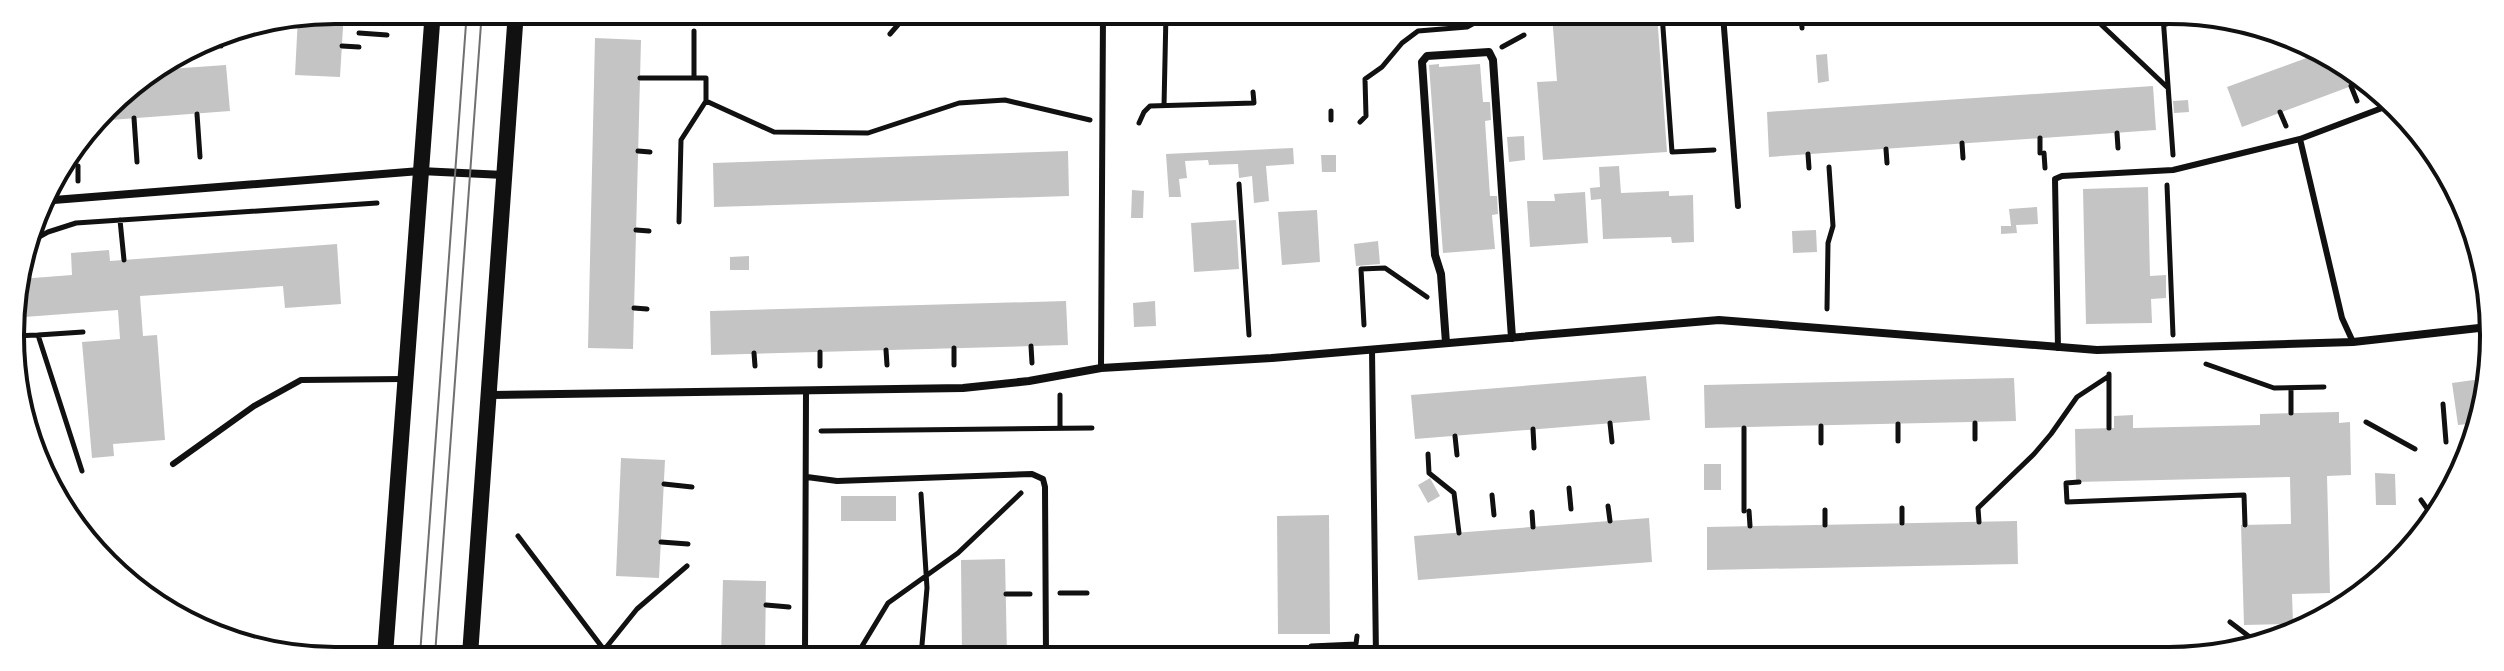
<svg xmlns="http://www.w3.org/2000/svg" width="2504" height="671" font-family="'Asap Condensed',sans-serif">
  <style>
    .building { fill: #c4c4c4 }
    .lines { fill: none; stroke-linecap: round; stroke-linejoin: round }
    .path { stroke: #111; stroke-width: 5 }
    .service { stroke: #111; stroke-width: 6 }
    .minor { stroke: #111; stroke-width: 8 }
    .secondary { stroke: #111; stroke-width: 16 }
    .tram { stroke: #707070; stroke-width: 2 }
    .rim { fill: none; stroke: #111; stroke-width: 4 }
  </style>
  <rect width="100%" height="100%" fill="#fff"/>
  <path class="building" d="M336 10H344L340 77 295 75 298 17Z
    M998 12H1043L1042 25 997 22Z
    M1552 14H1657L1667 152 1543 160 1537 82 1557 81Z
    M595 38 641 40 633 349 588 348Z
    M2320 53 2349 65 2365 81 2242 127 2227 87Z
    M1827 54 1829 81 1818 83 1816 55Z
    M1439 64V67L1480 64 1483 102H1490L1491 120 1485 121 1490 196H1497L1498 214 1492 215 1495 249 1443 253 1429 65Z
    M226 65 230 111 97 121 121 91 154 70Z
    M2153 86 2156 130 1769 157 1767 112Z
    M2188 100 2189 112 2174 113 2173 101Z
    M1524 136 1525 160 1509 162 1507 137Z
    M1293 148 1294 164 1266 166 1269 201 1254 203 1252 176 1239 178 1238 164 1209 165 1208 160 1185 161 1187 178 1179 179 1181 197H1169L1166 154Z
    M1068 151 1069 196 714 207 713 163Z
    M1321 155H1336V172H1322Z
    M1619 166 1621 193 1669 191V196L1693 195 1694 242 1672 243 1671 237 1603 239 1601 199 1591 200 1590 188 1600 187 1599 167Z
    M2148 187 2150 276 2166 275V298L2151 299 2152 323 2086 324 2083 189Z
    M1132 190 1144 191 1143 218H1131Z
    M1585 192 1588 243 1530 247 1527 201H1555L1554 194Z
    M2037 207 2038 224 2016 225 2017 233 2001 234V226H2011L2009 209Z
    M1317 210 1320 262 1282 265 1278 212Z
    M1236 220 1239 269 1194 272 1191 223Z
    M1816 230 1817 252 1793 253 1792 231Z
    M1378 241 1380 264 1356 266 1354 244Z
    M337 244 341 304 285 308 283 286 140 296 143 336 157 335 165 440 113 444 114 456 92 458 82 342 120 339 118 310 11 318 20 279 72 275 71 253 109 250 110 261Z
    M749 256V270H730V257Z
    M1066 301 1068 345 711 355 710 311Z
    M1155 301 1156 326 1134 327 1133 303Z
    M1646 376 1650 420 1415 439 1411 395Z
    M2014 378 2016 421 1705 428 1704 385Z
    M2488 378V399L2480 423 2458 425 2452 383Z
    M2339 412V423L2350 422 2351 475 2327 476 2330 593 2292 594 2293 624 2244 625 2241 525 2291 524 2290 477 2076 482 2075 429 2114 428V416L2133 415V428L2260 425V414Z
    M621 458 665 460 659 578 616 576Z
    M1704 464H1721V490H1704Z
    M2375 473 2395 474 2396 505H2376Z
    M1430 478 1440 496 1428 503 1418 485Z
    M841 496H896V521H841Z
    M1329 515 1330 634H1278L1277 516Z
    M1649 518 1652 562 1418 580 1414 536Z
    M2017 521 2018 564 1707 570V527Z
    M1005 559 1007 656H962L961 560Z
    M723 580 766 581 765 656H721Z"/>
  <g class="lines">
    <path class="path" d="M1662 14 1672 152 1714 150
      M1801 15 1802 28
      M1878 15 1879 22
      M1954 15V18
      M2092 16 2168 88
      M2163 16 2173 155
      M2164 25 2188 16
      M694 31V78
      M221 33V46
      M359 33 387 35
      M890 34 909 12
      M342 46 359 47
      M1502 47 1524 35
      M640 78H706V101L774 132 868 133 959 103 1005 100 1090 120
      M2351 86 2357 101
      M1164 106 1166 13
      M1331 111V120
      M2280 112 2286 126
      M197 114 200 157
      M134 118 137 162
      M1360 122 1366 116 1365 79 1382 67 1402 43 1418 31 1467 27 1491 14
      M1139 123 1144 112 1150 106 1254 103 1253 92
      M2117 133 2118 148
      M2040 138V153
      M1962 143 1963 158
      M1886 149 1887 163
      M638 151 650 152
      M2044 153 2045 168
      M1808 154 1809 168
      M78 166V181
      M62 167H64
      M1239 184 1249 335
      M2167 185 2173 335
      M120 220 124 260
      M679 222 681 140 706 101
      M636 230 649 231
      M30 242 48 232 76 223 377 203
      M634 308 647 309
      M1827 309 1828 243 1833 226 1829 167
      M1364 325 1361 269 1385 268 1427 297
      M38 335 83 332
      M13 336 38 335 82 471
      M1031 346 1032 363
      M954 348V365
      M886 350 887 365
      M754 353 755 366
      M2206 364 2274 388 2324 387
      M820 366V352
      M2109 374V428
      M2291 389V413
      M1060 395V428
      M2443 404 2446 442
      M2366 422 2415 449
      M1610 423 1612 442
      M1975 423V439
      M1821 426V443
      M1533 429 1534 448
      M821 431 1092 428
      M1455 436 1457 455
      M1898 441V424
      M1428 454 1429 473 1454 493 1459 533
      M2079 482 2066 483 2067 502 2244 495 2245 525
      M664 484 692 487
      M1569 488 1571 509
      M1492 495 1494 515
      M2421 500 2433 517
      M1608 506 1610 521
      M1902 508V523
      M1825 510V525
      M1744 511V428
      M1749 511 1750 526
      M1532 512 1533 527
      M1979 522 1978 508 2034 454 2051 434 2077 397 2109 376
      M518 536 608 655
      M661 542 688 544
      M1060 593H1087
      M1006 594H1030
      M766 605 789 607
      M2230 622 2259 644
      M1311 646 1356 644 1357 636
      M600 655 637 609 687 566
      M856 656 888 603 958 553 1021 493
      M921 656 927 588 921 494"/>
    <path class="service" d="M1723 15 1738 206
      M2300 139 2342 318 2353 342
      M2058 348 2055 179 2062 176 2173 170 2300 139 2390 105
      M1372 350 1376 657
      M1101 368 1103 12
      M173 464 254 406 301 380 404 379
      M807 477 837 481 1032 474 1043 479 1045 487 1046 656
      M805 656 806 391"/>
    <path class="minor" d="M41 201 420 171 504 175
      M1446 343 1441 274 1435 255 1422 62 1427 56 1489 52 1493 60 1512 338
      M490 395 963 388 1029 381 1101 368 1272 358 1719 320 2097 350 2353 342 2488 327"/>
    <path class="secondary" d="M385 655 433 10
      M470 655 516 11"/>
    <path class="tram" d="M420 655 467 10
      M435 655 482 10"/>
  </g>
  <path d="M0 0H2504V671H0ZM335 24H2169A311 311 0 0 1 2480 335V336A311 311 0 0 1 2169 647H335A311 311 0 0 1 24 336V335A311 311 0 0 1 335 24Z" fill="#fff" fill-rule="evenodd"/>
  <path class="rim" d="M335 24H2169A311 311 0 0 1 2480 335V336A311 311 0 0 1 2169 647H335A311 311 0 0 1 24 336V335A311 311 0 0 1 335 24Z"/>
</svg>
